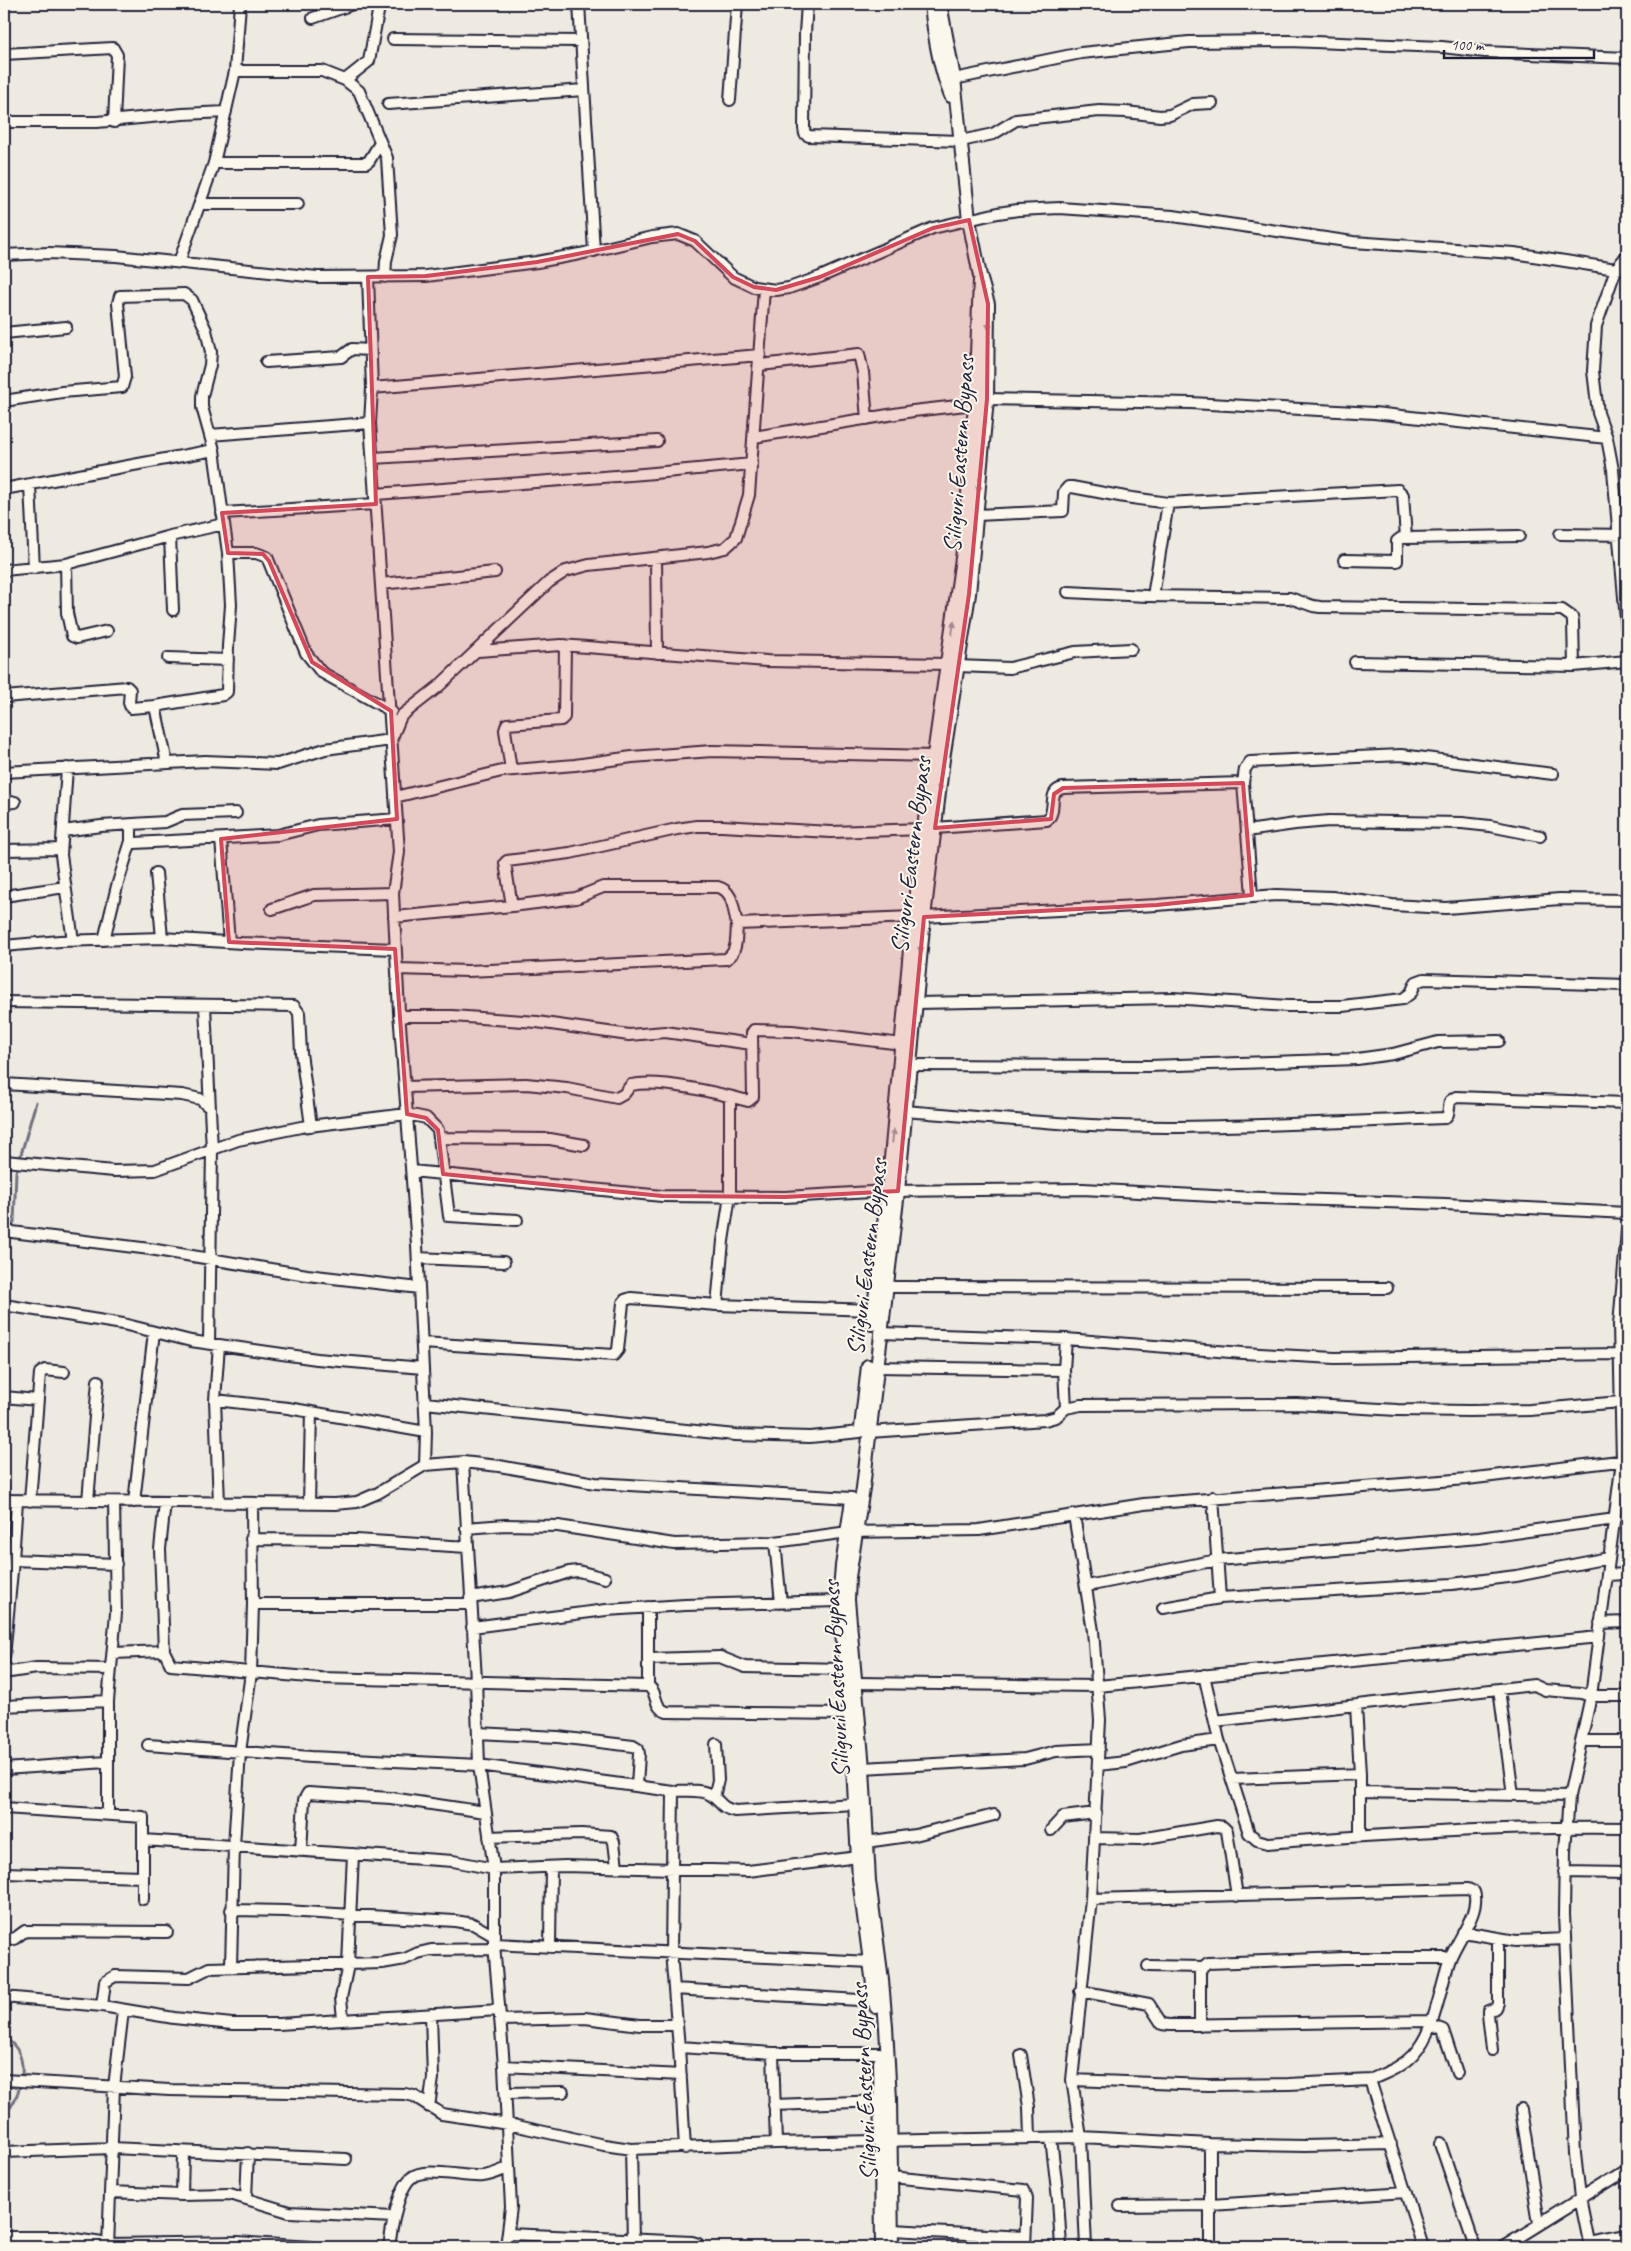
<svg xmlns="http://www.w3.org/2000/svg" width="1631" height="2251" font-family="Caveat,sans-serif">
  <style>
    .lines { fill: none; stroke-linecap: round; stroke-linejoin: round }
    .stream { stroke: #716f7c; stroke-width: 3 }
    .minor-casing { stroke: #22223b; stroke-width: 14 }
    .major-casing { stroke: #22223b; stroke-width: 16 }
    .minor { stroke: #fbf7ec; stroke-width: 10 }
    .major { stroke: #fbf7ec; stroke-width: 12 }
    .oneway { fill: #99979c }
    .marked { fill: #d1495b; fill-opacity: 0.2; stroke: #d1495b; stroke-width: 4; stroke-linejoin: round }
    .labels { text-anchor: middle; stroke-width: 4; stroke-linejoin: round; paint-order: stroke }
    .street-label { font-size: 25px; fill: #22223b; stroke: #fbf7ec }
  </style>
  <rect width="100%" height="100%" fill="#eeeae2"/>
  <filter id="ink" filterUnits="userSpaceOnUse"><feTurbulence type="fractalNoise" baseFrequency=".02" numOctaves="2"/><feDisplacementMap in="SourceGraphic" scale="10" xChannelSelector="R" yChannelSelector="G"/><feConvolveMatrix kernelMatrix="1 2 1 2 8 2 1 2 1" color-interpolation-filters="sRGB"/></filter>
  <g filter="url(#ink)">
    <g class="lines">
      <path class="stream" d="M10 1229 14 1222 16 1172 36 1102
        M4 1473C14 1497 9 1529 4 1554
        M4 2038C33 2052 23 2096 4 2115"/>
      <defs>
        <path id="minor" d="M579 4 594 251
          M807 4 805 33 804 128 805 134 809 136 961 141 993 134 1016 120 1099 111 1126 112 1160 116 1170 115 1193 104 1212 103
          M313 18 353 4
          M393 39 581 41
          M4 54 113 48 117 55 114 122
          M235 71H322L345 80 359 91 387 158 392 235 386 261 385 277
          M954 79 1081 53 1189 42 1289 41 1442 47 1485 52 1627 58
          M345 80 369 61 379 7 382 4
          M730 100 737 4
          M388 104 584 90
          M4 122H97L183 114 226 112
          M214 163H366L369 161 380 143
          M200 204H298
          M4 255 48 253 116 256 317 277 426 276 537 262 580 254 652 237 678 234 695 241 733 277 754 287 776 290 789 288 820 277 933 228 998 213 1018 210 1060 208 1173 216 1353 242 1514 253 1616 269 1627 268
          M1627 255 1616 269 1596 326 1593 371 1598 413 1607 438 1613 470 1627 632
          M179 262 214 163 235 71 240 4
          M368 277 372 388 370 423 399 852 393 893 399 1012 417 1245 426 1432 425 1465
          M4 333 66 327
          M266 362 341 357 352 349 370 350
          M760 365 859 354 863 372 867 419
          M372 388 760 355
          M987 399 1191 403 1374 413 1607 438
          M4 401 62 392 122 387 125 377 118 303 120 296 184 294 192 300 206 330 211 352 210 365 202 396V407L214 450 228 553H256L267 557 306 653 321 672 391 711
          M210 435 370 423
          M754 437 913 411 975 404
          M373 458 657 441
          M30 485 34 568
          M4 489 214 450
          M376 494 643 474 752 464
          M222 513 376 504
          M977 515 1063 511 1064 492 1068 487H1072L1125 497 1168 503 1398 490 1403 495 1406 538 1519 536
          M1560 534 1627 535
          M170 536 173 610
          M656 558 657 653
          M1344 560 1397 561V541L1401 538H1406
          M66 564 67 613 72 636 77 638 107 631
          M4 570 66 564 170 536 224 524
          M381 584 495 572
          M1068 592 1147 596 1290 598 1313 606 1320 607 1562 610 1572 617 1573 622 1574 666 1627 661
          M1153 596 1168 503
          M478 651 561 645 767 661 948 664
          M168 658 228 660
          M1355 662 1574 666
          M957 666 1010 668 1075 652 1131 649
          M4 697 127 687 130 690 129 703 131 708 155 706 167 763
          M155 706 223 695 227 692 228 646 231 605 228 553
          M67 768 61 855 73 941
          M511 770 505 730 507 724 561 720 564 717 565 645
          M4 772 205 761 278 764 325 749 391 740 401 716 438 687 549 582 566 571 589 565 708 552 725 548 736 538 749 495 764 289
          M395 797 502 771 575 765 632 757 712 751 934 756
          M4 803 15 802
          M131 825V841L135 843 278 835 318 825 397 819
          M935 828 1047 820C1058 811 1046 791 1063 788L1243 783
          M63 831 101 826 165 822 182 815 236 813
          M1247 831 1295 824 1329 821 1462 823 1490 826 1540 836
          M221 839 229 942
          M4 850 61 849
          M156 873 162 938
          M1252 895 1243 783 1245 769 1250 762 1401 755 1553 774
          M4 896 65 887
          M512 906 576 898 603 887H718C734 891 733 910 737 924
          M272 909 314 895 393 893
          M394 917 512 906 505 863 507 861 570 853 677 829 697 826H722L831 832 925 829
          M924 917 1157 905 1276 895 1332 897 1392 905 1446 908 1560 899 1627 900
          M104 940 117 886 131 841
          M4 946 60 941 162 938 242 943 395 949
          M397 969 468 971 726 959C738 953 736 936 737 924L913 917
          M4 1002 294 1006 299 1013 301 1053 311 1126
          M916 1003 1173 998 1287 1006H1342L1403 999 1411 993 1416 982 1424 979 1627 985
          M205 1006 212 1150 209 1343
          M399 1016H452L537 1022 629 1035 665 1032 752 1044
          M910 1065 1149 1066 1357 1059 1393 1054 1438 1042 1499 1041
          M4 1084 182 1095 200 1099 210 1108
          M405 1087 526 1084 567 1088 617 1098 624 1094 631 1085C661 1079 718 1093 748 1101L753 1097 752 1033 754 1030 792 1031 902 1044
          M905 1111C993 1118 1081 1127 1169 1127 1261 1126 1353 1122 1445 1118L1448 1114 1450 1101 1456 1097 1627 1103
          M440 1138 550 1139 584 1145
          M4 1161 114 1171 155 1170 238 1140 301 1127 407 1114 426 1118 438 1130 449 1216 517 1220
          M412 1171 662 1196 785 1197 888 1191 1083 1189 1232 1197 1445 1204 1627 1213
          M4 1231 150 1249 307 1275 419 1288
          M418 1258 504 1262
          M886 1287 1387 1288
          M4 1305 123 1324 191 1341 317 1359 423 1368
          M717 1305 723 1241 730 1196V1097
          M880 1333 1066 1339 1243 1353 1335 1358 1619 1354
          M1066 1339 1064 1370 1066 1408
          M422 1343 614 1355 618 1350 623 1303 625 1300 631 1298 717 1305 874 1310
          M219 1345 215 1400 219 1503
          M876 1367 1064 1370
          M4 1397 37 1400
          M215 1400 288 1408 426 1432
          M425 1403 735 1435 810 1437 860 1432
          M869 1432 1045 1420 1056 1417 1066 1408 1081 1405 1297 1404 1397 1410 1469 1411 1530 1410 1620 1402
          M463 1462 476 1680 479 1765 494 1869V1944L504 2066 511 2207 506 2247
          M1213 1497 1220 1598
          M4 1500 335 1504 357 1502 378 1493 425 1465 463 1462 499 1466 595 1483 852 1498
          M17 1501 13 1560 116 1564
          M30 1501 40 1373 45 1370 64 1372
          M88 1501 98 1381
          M134 1502 154 1332
          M252 1503 253 1604H470
          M309 1504 311 1412
          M1074 1515 1093 1631 1100 1720 1091 1899 1072 2080 1081 2137 1086 2247
          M466 1528 505 1525 558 1526 674 1544 775 1542 848 1532 979 1530 1144 1504 1467 1479 1627 1460
          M251 1539 356 1540 467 1547
          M775 1542 781 1603
          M1607 1575 1627 1574
          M1087 1586 1217 1560 1479 1538 1615 1519
          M470 1598 509 1592 569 1572 578 1571 605 1578
          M648 1607V1686C659 1693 652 1707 667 1712L849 1714
          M1163 1608 1220 1598 1452 1584 1516 1576 1608 1558
          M1600 1623 1627 1622
          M472 1627 606 1610 685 1605 839 1601
          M164 1651 160 1549 165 1502
          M113 1653 164 1651 171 1665 320 1678 648 1686
          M4 1657 13 1560
          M648 1659 720 1657 745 1667 845 1669
          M4 1665 7 1671 10 1672 37 1668 111 1669
          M1204 1675 1219 1740 1249 1833 1257 1840 1268 1843C1388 1834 1508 1826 1627 1828
          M856 1683 1098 1686 1599 1637
          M1499 1689 1513 1795
          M4 1706 108 1701
          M1356 1706 1360 1774V1836
          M1215 1721 1534 1685 1545 1690 1581 1693 1591 1696H1627
          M478 1733 558 1737 633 1746 638 1749 639 1754 637 1786
          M1581 1741H1627
          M148 1745 311 1757 479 1765 673 1791C684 1791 700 1789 709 1794 721 1800 719 1808 735 1811L855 1804
          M1098 1765 1126 1762 1181 1745 1219 1740
          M863 1768 1025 1759 1056 1751 1099 1749
          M4 1769 107 1762
          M1232 1779 1360 1774
          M1360 1792 1569 1796
          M714 1797 718 1780 716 1744
          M4 1808 143 1817V1899
          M108 1815V1701L116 1613 114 1502
          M1051 1830 1063 1817 1096 1813
          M489 1837 581 1834 611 1836 614 1842 617 1867
          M1094 1838 1140 1839 1217 1826 1223 1827 1227 1831 1237 1896
          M143 1840 453 1861 494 1869 565 1866 748 1871 858 1857
          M866 1842 915 1835 994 1815
          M301 1851 304 1800 308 1793 391 1798 485 1812
          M1564 1872 1627 1873
          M4 1873 143 1877
          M1091 1899 1468 1889 1474 1892C1481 1911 1457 1940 1450 1959 1439 1990 1436 2030 1413 2055 1401 2068 1385 2073 1370 2080L1423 2247
          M231 1910 285 1911 455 1921 473 1924 494 1936
          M1463 1932 1516 1941 1565 1939
          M4 1938 14 1939 25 1931 167 1932
          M494 1944 871 1962
          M550 1947 551 1867
          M231 1966 234 1846 240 1752 251 1673 253 1604
          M1148 1966 1203 1967
          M674 1989 876 2001
          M1080 1991 1149 2004 1162 2024 1169 2025 1431 2021
          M4 1997 102 2006 174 2018 232 2024H279L499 2010
          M102 2006 105 1982 115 1976 189 1978 209 1968 382 1963 405 1959 418 1953 431 1950 495 1949
          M343 2019 341 1998 348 1965 353 1854
          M500 2020 585 2018 640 2025H677L671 1952 673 1791
          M677 2025 679 2047 773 2053H879
          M1200 2025V1972L1203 1967 1208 1963 1343 1958H1450
          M1430 2025 1443 2030 1457 2073
          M679 2047 685 2148
          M1492 2050 1488 2014V2011L1496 2008 1498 2003V1939
          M773 2053 776 2143
          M1021 2055 1029 2107 1030 2138
          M504 2066 681 2075
          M4 2080 169 2090 405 2094 414 2096 442 2114 508 2124 604 2145 631 2149 776 2143 1081 2137 1210 2144 1305 2146 1391 2144
          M1072 2080 1207 2085 1289 2084 1370 2080
          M506 2093 563 2092
          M774 2105 881 2101
          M429 2107 433 2078 431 2014
          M1521 2110 1539 2223
          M1051 2138 1058 2199 1061 2247
          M1440 2143 1475 2247
          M631 2149 633 2240
          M4 2152 112 2148 346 2159
          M183 2152 182 2195 230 2194 289 2212 394 2217
          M891 2177 1024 2190 1027 2198 1025 2247
          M111 2192 182 2195
          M246 2198 248 2153
          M1120 2206 1211 2205 1406 2192
          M892 2230 1025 2237
          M508 2234 692 2242 698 2244 700 2247
          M4 2237H61L109 2244 238 2242 310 2247
          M1589 2243 1627 2236
          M108 2247 114 2087 123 2011
          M389 2247C391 2230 398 2189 411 2178 424 2166 465 2178 483 2176 492 2175 500 2171 508 2168
          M1210 2247V2144
          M1503 2247 1627 2170
          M1590 2247 1580 2198 1575 2154 1564 1914 1565 1851 1569 1796 1591 1696 1622 1461 1619 1325 1627 1231"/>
        <path id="major" d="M931 4C934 35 939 67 951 96
          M872 1324 888 1191 913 917 927 804 964 544 975 404 980 280
          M861 1428 868 1366
          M852 1500 842 1566 839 1601 851 1728 859 1879 876 2007
          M880 2062 882 2247
          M892 2247 890 2099 886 2027 882 1980 869 1881 863 1768 848 1600 849 1577 863 1488 898 1191 924 917 943 759 969 594 987 399 988 304 980 276 969 220 954 78 940 4"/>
      </defs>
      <use href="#minor" class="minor-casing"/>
      <use href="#major" class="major-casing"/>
      <use href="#minor" class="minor"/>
      <use href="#major" class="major"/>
    </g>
    <defs><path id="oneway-solid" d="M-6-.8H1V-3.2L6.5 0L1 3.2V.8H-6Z" transform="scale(1.25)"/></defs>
    <g class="oneway">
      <use href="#oneway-solid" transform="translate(989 323) rotate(92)"/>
      <use href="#oneway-solid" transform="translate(979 485) rotate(95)"/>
      <use href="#oneway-solid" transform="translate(953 628) rotate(-82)"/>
      <use href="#oneway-solid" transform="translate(940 785) rotate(96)"/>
      <use href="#oneway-solid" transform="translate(921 946) rotate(95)"/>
      <use href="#oneway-solid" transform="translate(893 1136) rotate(-84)"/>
    </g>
  </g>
  <path class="marked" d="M969 220 988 304 987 399 969 594 935 828 1051 819 1054 794 1063 788 1243 783 1252 895 1157 905 924 917 898 1191 785 1197 662 1196 443 1174 438 1130 426 1118 407 1114 395 949 229 942 221 839 397 819 391 711 312 662 269 561 263 554 228 553 222 513 376 504 368 277 426 276 537 262 678 234 695 241 733 277 754 287 776 290 820 277 933 228Z"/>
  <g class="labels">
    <g class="street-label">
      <text transform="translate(958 454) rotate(-86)" y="9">Siliguri Eastern Bypass</text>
      <text transform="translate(910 855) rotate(-83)" y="9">Siliguri Eastern Bypass</text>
      <text transform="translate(866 1257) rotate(-83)" y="9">Siliguri Eastern Bypass</text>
      <text transform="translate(835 1679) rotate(-93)" y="9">Siliguri Eastern Bypass</text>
      <text transform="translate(863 2082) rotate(-93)" y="9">Siliguri Eastern Bypass</text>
    </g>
  </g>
  <rect width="1631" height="2251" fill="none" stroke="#fbf7ec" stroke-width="20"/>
  <rect x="10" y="10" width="1611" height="2231" fill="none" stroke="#22223b" stroke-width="2" filter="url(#ink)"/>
  <path d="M1444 50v8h150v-8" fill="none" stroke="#22223b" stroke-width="2.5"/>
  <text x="1451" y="50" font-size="15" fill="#22223b" stroke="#fbf7ec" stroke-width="4" paint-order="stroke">100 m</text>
</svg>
